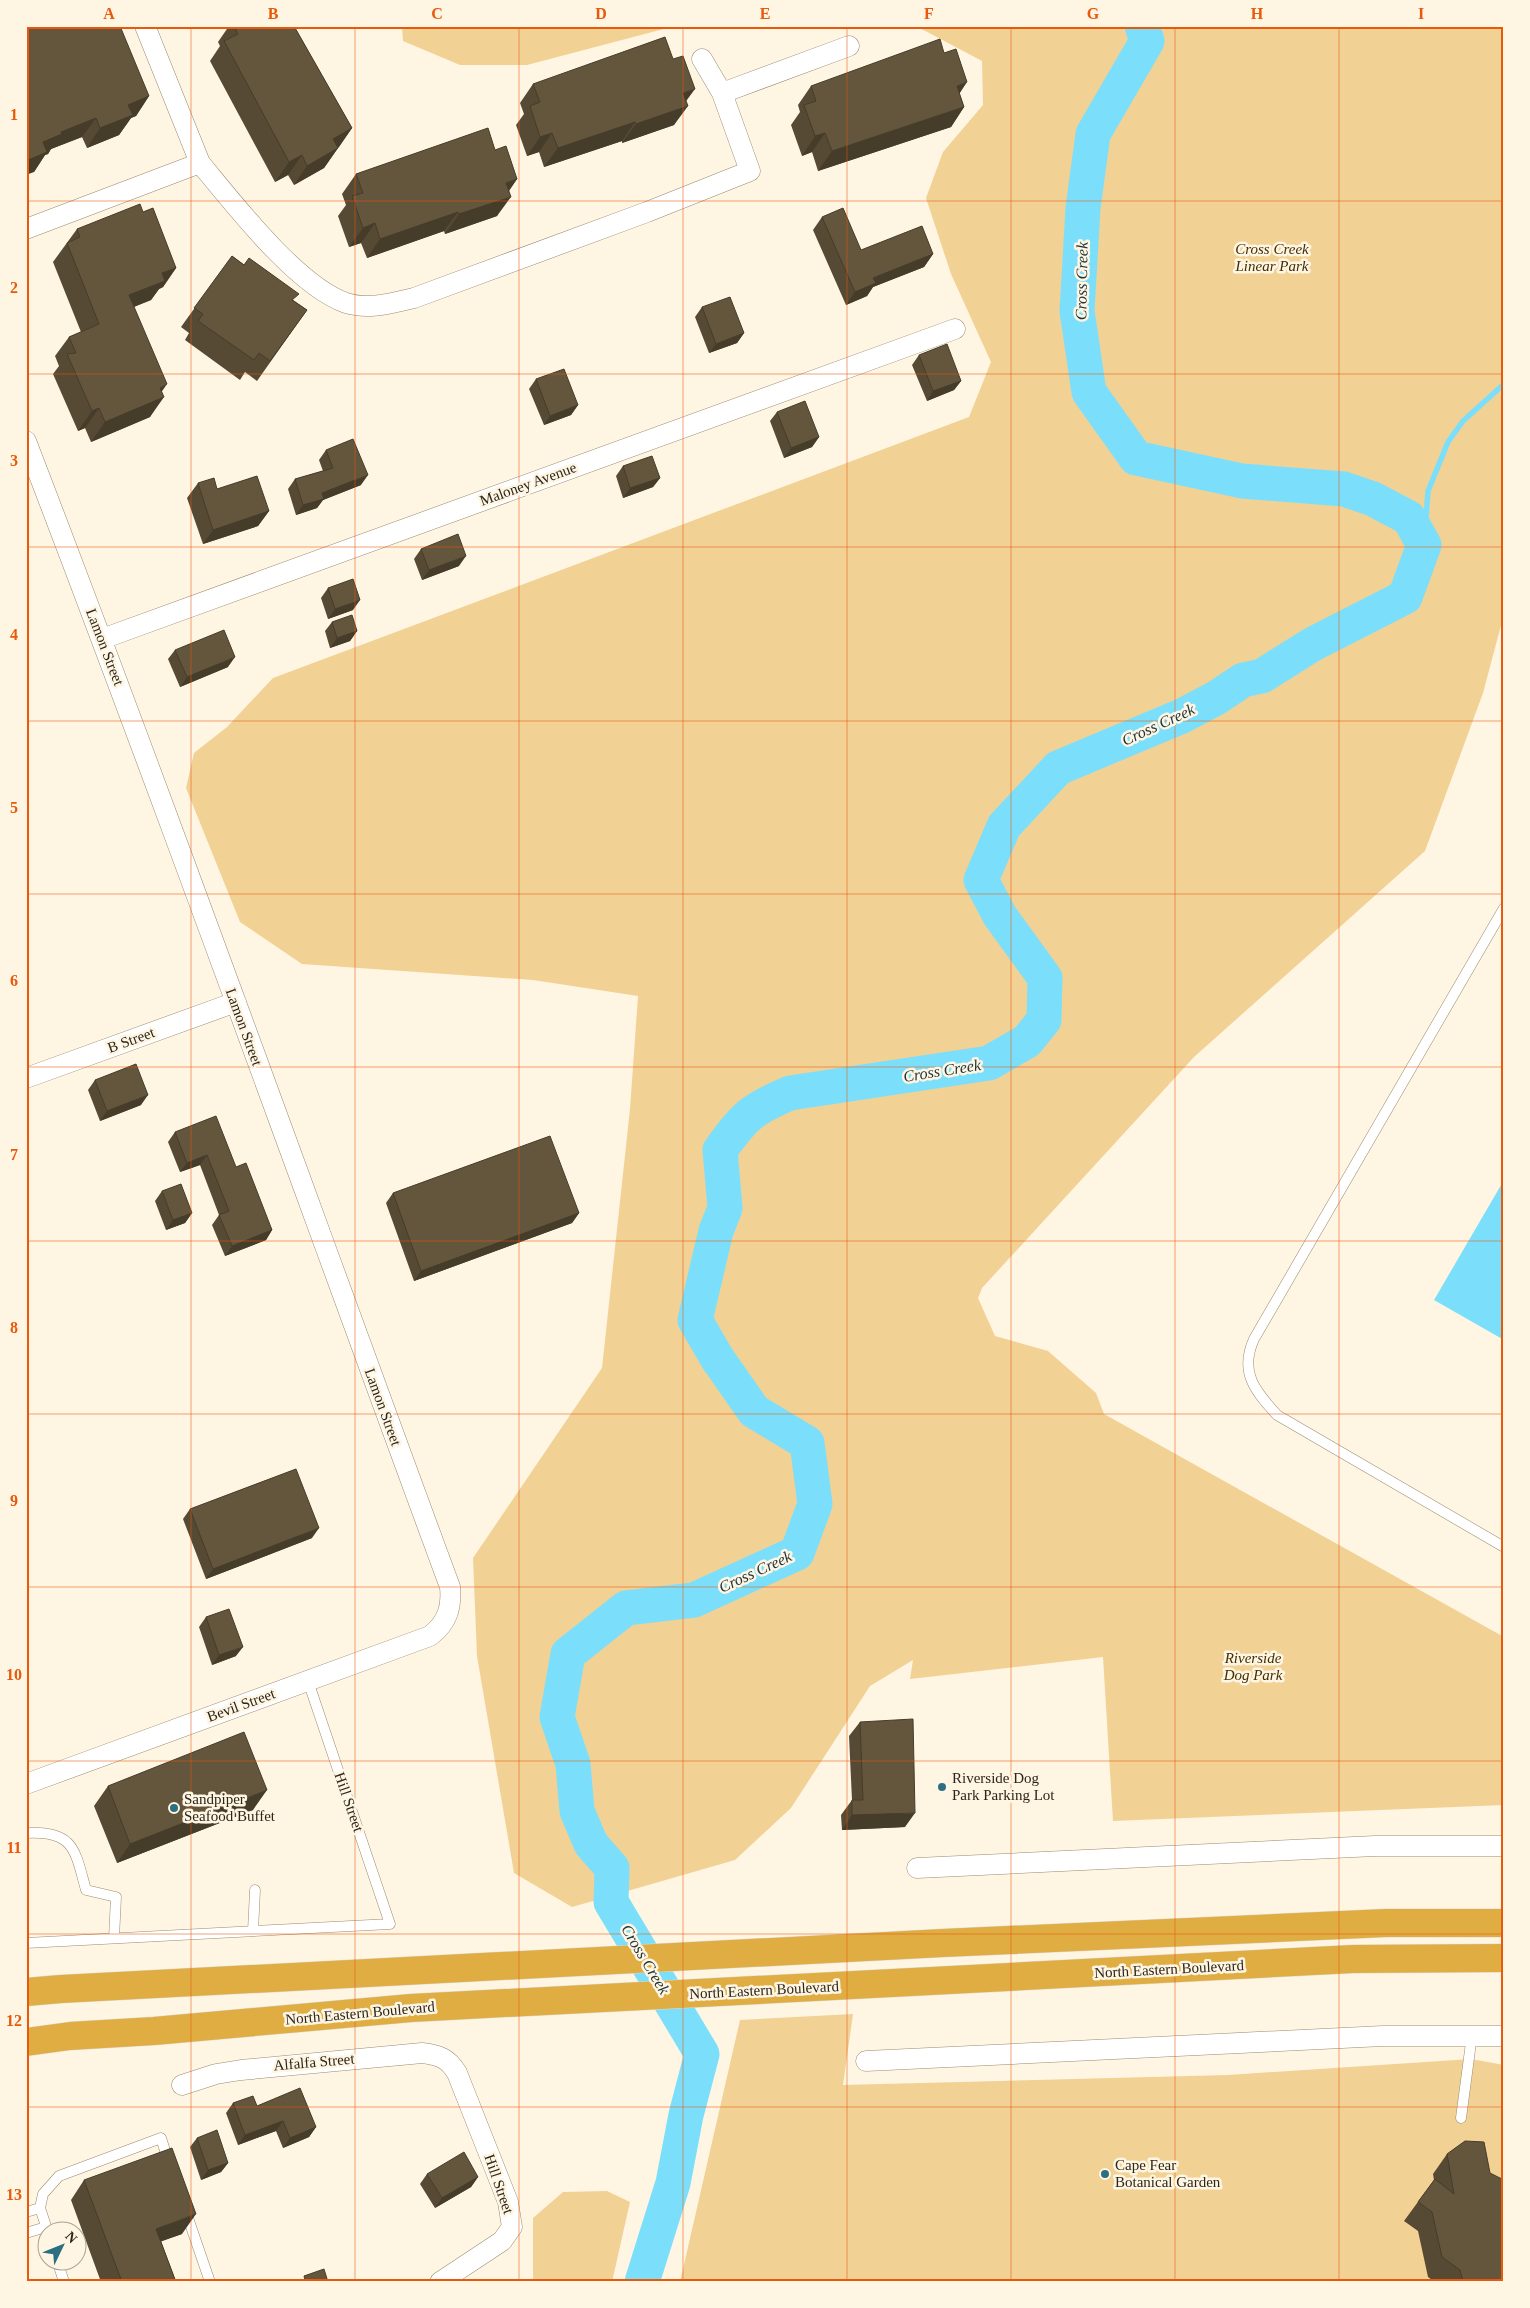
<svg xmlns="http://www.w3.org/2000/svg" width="1530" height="2308" font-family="Georgia,serif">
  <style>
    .green { fill: #f2d195 }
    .water { fill: #7bdffb }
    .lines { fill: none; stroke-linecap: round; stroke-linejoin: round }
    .stream { stroke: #7bdffb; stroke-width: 5.5 }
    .river { stroke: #7bdffb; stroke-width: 35 }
    .lane-casing { stroke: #9a8b6f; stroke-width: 11 }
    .street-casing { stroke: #9a8b6f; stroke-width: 21 }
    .highway-casing { stroke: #dddcda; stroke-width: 29 }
    .lane { stroke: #fff; stroke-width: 10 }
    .street { stroke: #fff; stroke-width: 20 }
    .highway { stroke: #e0ad42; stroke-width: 28 }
    .wall { fill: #564a34 }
    .shaded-wall { fill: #463c2a }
    .building { fill: #64563c; stroke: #463c2a }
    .grid { fill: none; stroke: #e8590c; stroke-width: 1; stroke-opacity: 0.55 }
    .poi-dot { fill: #2c6f81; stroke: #fff5e3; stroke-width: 2 }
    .labels { text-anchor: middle; stroke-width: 5; stroke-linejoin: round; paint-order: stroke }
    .park-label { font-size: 15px; font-style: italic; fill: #412e03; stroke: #fff5e3 }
    .street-label { font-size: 15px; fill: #2c261a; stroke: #fff5e3 }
    .poi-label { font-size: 15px; fill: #2c261a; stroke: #fff5e3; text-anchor: start }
    .water-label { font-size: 16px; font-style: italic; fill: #1c333a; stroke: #fff5e3 }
    .neatline { fill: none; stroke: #e8590c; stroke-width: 2 }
    .grid-label { font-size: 16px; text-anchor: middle; font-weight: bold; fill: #e8590c }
  </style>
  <rect width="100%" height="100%" fill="#fff5e3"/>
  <path class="green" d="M402 26H675L527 65H460L403 41Z
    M916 26H1504V614L1483 693 1425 851 1194 1057 982 1288 978 1298 995 1336 1048 1351 1096 1393 1104 1414 1504 1637V1805L1113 1821 1103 1657 910 1679 913 1660 870 1686 791 1808 735 1860 572 1907 514 1873 477 1656 473 1558 602 1368 630 1109 638 996 533 980 302 964 240 922 186 788 194 753 227 727 273 678 969 417 991 362 951 274 926 198 943 152 983 105 982 61Z
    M853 2014 843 2085 1228 2075 1471 2059 1504 2065V2282H680L740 2020Z
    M607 2191 630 2202 612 2282H533V2218L563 2192Z"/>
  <path class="water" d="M1504 1180V1340L1434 1300Z"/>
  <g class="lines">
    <path class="stream" d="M1424 545 1428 491 1448 442 1463 421 1504 384"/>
    <path class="river" d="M642 2282 673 2183 686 2115 702 2054 611 1902 612 1868 591 1844 577 1811 573 1764 557 1717 568 1654 626 1608 694 1600 797 1553 815 1504 807 1443 754 1411 717 1358 695 1320 716 1231 725 1208 720 1150C745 1116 750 1110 790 1093L989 1063 1027 1041 1044 1020 1045 978 1000 916 981 880 1004 826 1058 768 1182 716 1216 698 1243 680 1262 676 1313 644 1405 597 1424 545 1409 518 1373 499 1344 489 1242 481 1136 458 1089 392 1077 311 1083 208 1093 134 1147 41 1142 26"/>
    <defs>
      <path id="lane" d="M1504 908 1254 1339C1239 1372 1255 1391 1277 1415L1504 1547
        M26 1833C74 1830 75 1850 86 1890L116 1897 114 1938
        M253 1931 255 1890
        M26 1943 390 1924 308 1681
        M1461 2118 1472 2035
        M26 2212 40 2208
        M186 2212 210 2282
        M48 2232 40 2208 43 2194 59 2176 161 2138 169 2163
        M26 2233 46 2227
        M57 2260 64 2282"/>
      <path id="street" d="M145 26 200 163
        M702 59 722 93
        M26 229 200 163C234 204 297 286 346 303 369 310 392 303 414 298L647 212 750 171 722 93 849 46
        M26 441C172 821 309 1205 450 1587 452 1608 447 1623 430 1636L26 1784
        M102 639 955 329
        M26 1078 236 1002
        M917 1868 1375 1846H1504
        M866 2061 1383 2036H1504
        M182 2085 216 2074 241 2070 422 2053C439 2055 448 2058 457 2073L508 2202 512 2227 502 2241 440 2282"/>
      <path id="highway" d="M26 1992 61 1989 943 1943 1386 1923H1504
        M26 2042 70 2036 154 2031 411 2008 1353 1959 1504 1958"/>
    </defs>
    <use href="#lane" class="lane-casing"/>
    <use href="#street" class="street-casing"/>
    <use href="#highway" class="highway-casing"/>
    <use href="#lane" class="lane"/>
    <use href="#street" class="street"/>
    <use href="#highway" class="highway"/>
  </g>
  <path class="wall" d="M26 26 149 96 136 116 131 118 119 135 87 148 82 137 51 149 48 154 45 155 34 172Z
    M229 26H294L352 128 324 168 294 185 288 175 275 182 210 61 220 46 218 42Z
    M533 84 686 101 674 125 622 143V141L544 167 539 152 527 156 516 125 524 114 520 103Z
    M811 86 959 94 964 107 951 127 818 171 812 152 802 156 791 125 800 112 798 105Z
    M495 150 517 179 509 191 497 216 445 234 444 231 367 258 361 243 349 247 338 216 346 205 342 194 356 174Z
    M143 212 176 268 163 287 159 289 151 300 134 307 162 392 150 417 91 442 85 428 78 431 53 374 59 366 55 356 69 337 81 332 53 262 77 229Z
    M822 217 861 250 933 254 924 267 873 287 867 296 846 305 813 230Z
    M232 256 307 310 257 381 245 372 240 380 185 340 189 333 181 327Z
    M702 307 744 333 737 343 709 353 695 317Z
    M919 355 961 381 954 390 927 401 912 365Z
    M536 379 578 405 571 415 544 425 529 389Z
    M777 412 819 437 812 447 784 458 770 421Z
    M326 450 361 485 323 500 317 508 296 515 288 489 295 479 323 471 319 460Z
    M623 466 660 478 653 487 623 498 616 476Z
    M198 483 217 489 269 511 258 526 203 544 187 498Z
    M421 549 459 566 422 580 414 559Z
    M328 588 353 610 328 619 321 598Z
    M332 622 357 631 350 641 330 648 325 631Z
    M175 650 228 667 180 687 168 659Z
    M95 1080 141 1105 100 1121 88 1090Z
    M175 1132 236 1167 272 1230 266 1240 225 1256 212 1225 219 1215 200 1165 180 1172 168 1142Z
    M162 1191 192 1213 185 1223 166 1230 155 1201Z
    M393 1193 579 1213 572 1223 414 1281 386 1203Z
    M190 1509 312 1538 206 1579 183 1519Z
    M206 1617 236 1656 212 1665 199 1627Z
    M860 1722 905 1827 842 1830 841 1815 852 1800 849 1736Z
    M108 1786 253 1810 117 1863 94 1806Z
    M233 2103 257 2106 316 2127 309 2137 283 2148 276 2131 238 2145 226 2113Z
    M197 2138 228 2163 221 2172 201 2180 190 2147Z
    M1447 2154 1504 2282H1435L1428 2277 1418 2231 1404 2221 1434 2180 1433 2174Z
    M427 2174 478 2177 471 2187 435 2208 420 2184Z
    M84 2180 182 2234 161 2241 176 2282H101L71 2200Z"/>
  <path class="shaded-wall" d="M967 82 954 102 957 86Z
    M695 89 681 108 683 93Z
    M149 96 136 116 131 118 119 135 87 148 100 128 128 105Z
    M688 106 674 125 622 143 636 124Z
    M964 107 951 127 818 171 832 151Z
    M96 118 82 137 51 149 48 154 45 155 34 172 26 175V161L43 142 61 132Z
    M635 122 622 141 544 167 558 148Z
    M352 128 339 147 319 158 333 139Z
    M552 133 539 152 527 156 540 137Z
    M825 133 812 152 802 156 815 136Z
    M338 148 324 168 294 185 307 166Z
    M302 155 288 175 275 182 289 162Z
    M517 179 503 199 506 183Z
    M511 197 497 216 445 234 459 214Z
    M458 212 444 231 367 258 380 239Z
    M375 223 361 243 349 247 363 228Z
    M933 254 924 267 873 287 867 296 846 305 855 292 873 278Z
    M176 268 163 287 159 289 151 300 115 314 129 295 162 273Z
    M744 333 737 343 709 353 716 344Z
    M961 381 954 390 927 401 933 391Z
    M167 384 156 400 164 397 150 417 91 442 105 422 160 388Z
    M578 405 571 415 544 425 550 416Z
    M99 408 85 428 78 431 92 411Z
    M819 437 812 447 784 458 791 448Z
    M368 475 361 485 323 500 317 508 296 515 303 505 322 493Z
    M660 478 653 487 623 498 630 488Z
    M269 511 258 526 203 544 213 530Z
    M466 556 459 566 422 580 429 570Z
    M360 600 353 610 328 619 335 609Z
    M357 631 350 641 330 648 337 638Z
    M235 657 228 667 180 687 187 677Z
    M148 1095 141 1105 100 1121 107 1111Z
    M207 1155 200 1165 180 1172 187 1163Z
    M192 1213 185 1223 166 1230 173 1220Z
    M579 1213 572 1223 414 1281 421 1271Z
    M272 1230 266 1240 225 1256 232 1246Z
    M319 1528 312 1538 206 1579 213 1569Z
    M243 1647 236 1656 212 1665 219 1655Z
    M267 1790 253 1810 117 1863 130 1844Z
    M915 1813 905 1827 842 1830 852 1815Z
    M283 2121 276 2131 238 2145 245 2135Z
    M316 2127 309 2137 283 2148 290 2138Z
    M228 2163 221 2172 201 2180 208 2170Z
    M478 2177 471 2187 435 2208 442 2198Z
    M196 2214 182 2234 143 2248 156 2229Z"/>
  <path class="building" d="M26 26H120L149 96 128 105 133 115 100 128 96 118 61 132 62 134 43 142 47 152 26 161Z
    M234 26H294L352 128 333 139 338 148 307 166 302 155 289 162 224 41 238 34Z
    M665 37 673 59 683 56 695 89 683 93 688 106 636 124 635 122 558 148 552 133 540 137 530 106 540 102 533 84Z
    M940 39 944 53 956 49 967 82 957 86 964 107 832 151 825 133 815 136 804 105 816 101 811 86Z
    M488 128 495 150 506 146 517 179 506 183 511 197 459 214 458 212 380 239 375 223 363 228 352 196 363 193 356 174Z
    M140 204 143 212 153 208 176 268 162 273 165 281 129 295 167 384 160 388 164 397 105 422 99 408 92 411 67 354 76 353 69 337 99 324 67 243 80 237 77 229Z
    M843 208 861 250 922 226 933 254 873 278 876 283 855 292 822 217Z
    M232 256 244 265 249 258 299 294 292 300 307 310 270 361 259 353 254 360 198 321 203 314 194 308Z
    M730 297 744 333 716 344 702 307Z
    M947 344 961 381 933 391 919 355Z
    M564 369 578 405 550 416 536 379Z
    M805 401 819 437 791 448 777 412Z
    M353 439 368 475 322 493 324 499 303 505 295 479 333 468 326 450Z
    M652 456 660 478 630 488 623 466Z
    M257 476 269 511 213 530 198 483 214 478 217 489Z
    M458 534 466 556 429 570 421 549Z
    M353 579 360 600 335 609 328 588Z
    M352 615 357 631 337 638 332 622Z
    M224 630 235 657 187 677 175 650Z
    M136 1064 148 1095 107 1111 95 1080Z
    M216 1116 236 1167 246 1163 272 1230 232 1246 219 1215 229 1211 207 1155 187 1163 175 1132Z
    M550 1136 579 1213 421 1271 393 1193Z
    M181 1184 192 1213 173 1220 162 1191Z
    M296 1469 319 1528 213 1569 190 1509Z
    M229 1609 243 1647 219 1655 206 1617Z
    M913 1719 915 1813 852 1815V1800H863L860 1722Z
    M244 1732 267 1790 130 1844 108 1786Z
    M300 2088 316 2127 290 2138 283 2121 245 2135 233 2103 253 2096 257 2106Z
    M217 2130 228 2163 208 2170 197 2138Z
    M1465 2141 1484 2142 1490 2173 1504 2180V2282H1463L1460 2270 1442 2257 1432 2212 1418 2202 1435 2179 1454 2194 1447 2154Z
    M172 2148 196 2214 156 2229 176 2282H122L84 2180Z
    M464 2152 478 2177 442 2198 427 2174Z
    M324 2269 328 2282H300L305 2280 304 2276Z"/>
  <path class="grid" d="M191 26V2282M355 26V2282M519 26V2282M683 26V2282M847 26V2282M1011 26V2282M1175 26V2282M1339 26V2282M26 201H1504M26 374H1504M26 547H1504M26 721H1504M26 894H1504M26 1067H1504M26 1241H1504M26 1414H1504M26 1587H1504M26 1761H1504M26 1934H1504M26 2107H1504"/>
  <g class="poi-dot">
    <circle cx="942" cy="1787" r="5"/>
    <circle cx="174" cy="1808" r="5"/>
    <circle cx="1105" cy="2174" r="5"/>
  </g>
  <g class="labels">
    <g class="park-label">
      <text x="1272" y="254">Cross Creek<tspan x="1272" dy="17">Linear Park</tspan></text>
      <text x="1253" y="1663">Riverside<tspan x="1253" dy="17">Dog Park</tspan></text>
    </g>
    <g class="street-label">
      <text transform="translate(528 484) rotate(-20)" y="5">Maloney Avenue</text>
      <text transform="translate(105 647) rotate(69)" y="5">Lamon Street</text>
      <text transform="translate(244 1027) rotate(70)" y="5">Lamon Street</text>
      <text transform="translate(131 1040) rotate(-20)" y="5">B Street</text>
      <text transform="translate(383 1407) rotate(70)" y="5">Lamon Street</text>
      <text transform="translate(241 1705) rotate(-20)" y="5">Bevil Street</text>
      <text transform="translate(349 1802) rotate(71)" y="5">Hill Street</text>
      <text transform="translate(1169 1969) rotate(-3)" y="5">North Eastern Boulevard</text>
      <text transform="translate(764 1990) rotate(-3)" y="5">North Eastern Boulevard</text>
      <text transform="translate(360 2013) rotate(-5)" y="5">North Eastern Boulevard</text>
      <text transform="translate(314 2062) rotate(-5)" y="5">Alfalfa Street</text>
      <text transform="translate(499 2184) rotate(71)" y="5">Hill Street</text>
    </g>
    <g class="poi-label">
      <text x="952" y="1783">Riverside Dog<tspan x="952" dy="17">Park Parking Lot</tspan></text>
      <text x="184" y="1804">Sandpiper<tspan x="184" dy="17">Seafood Buffet</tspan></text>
      <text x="1115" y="2170">Cape Fear<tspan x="1115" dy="17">Botanical Garden</tspan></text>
    </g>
    <g class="water-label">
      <text transform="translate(1081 281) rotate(-89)" y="6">Cross Creek</text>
      <text transform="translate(1158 724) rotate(-25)" y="6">Cross Creek</text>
      <text transform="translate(942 1070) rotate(-9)" y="6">Cross Creek</text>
      <text transform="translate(755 1571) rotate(-25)" y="6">Cross Creek</text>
      <text transform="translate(646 1959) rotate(59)" y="6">Cross Creek</text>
    </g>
  </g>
  <rect width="1530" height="2308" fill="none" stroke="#fff5e3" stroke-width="55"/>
  <g transform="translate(62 2246) rotate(47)"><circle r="24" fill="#fff5e3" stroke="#aba293"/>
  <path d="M0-4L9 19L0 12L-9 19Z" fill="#2c6f81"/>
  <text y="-8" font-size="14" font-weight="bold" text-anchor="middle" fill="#2c261a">N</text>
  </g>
  <rect x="28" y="28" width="1474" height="2252" class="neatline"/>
  <g class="grid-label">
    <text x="109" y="19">A</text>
    <text x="273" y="19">B</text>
    <text x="437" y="19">C</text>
    <text x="601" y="19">D</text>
    <text x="765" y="19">E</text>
    <text x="929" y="19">F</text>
    <text x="1093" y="19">G</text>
    <text x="1257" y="19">H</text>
    <text x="1421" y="19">I</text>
    <text x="14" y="120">1</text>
    <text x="14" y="293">2</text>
    <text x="14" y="466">3</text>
    <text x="14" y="640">4</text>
    <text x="14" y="813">5</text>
    <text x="14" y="986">6</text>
    <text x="14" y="1160">7</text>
    <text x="14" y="1333">8</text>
    <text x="14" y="1506">9</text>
    <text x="14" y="1680">10</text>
    <text x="14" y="1853">11</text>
    <text x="14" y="2026">12</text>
    <text x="14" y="2200">13</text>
  </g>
</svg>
